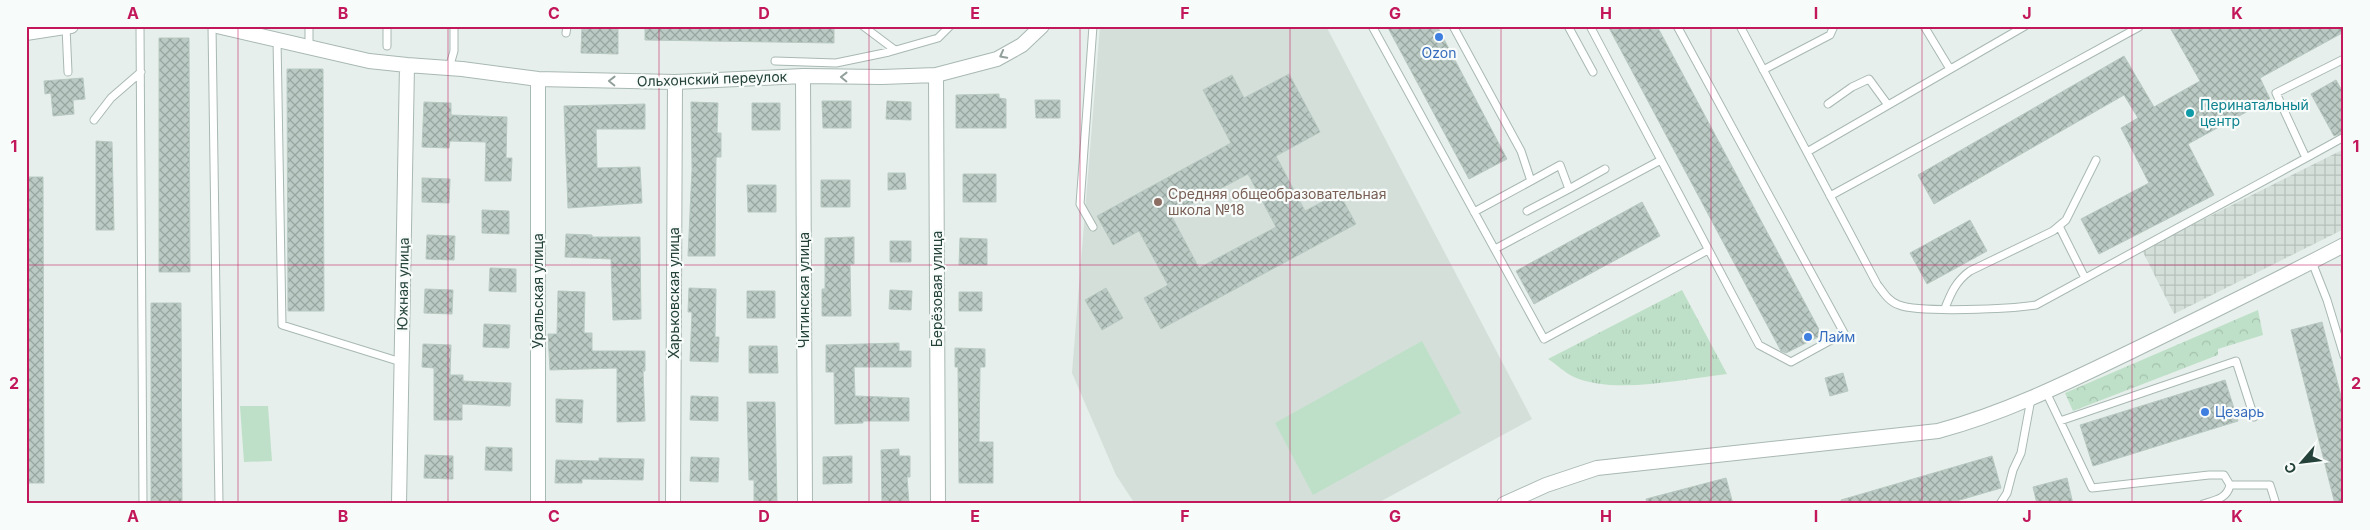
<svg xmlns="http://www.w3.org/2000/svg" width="2370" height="530" font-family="Inter,sans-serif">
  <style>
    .built { fill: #d4dfda }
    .industrial { fill: url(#industrial-grid) }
    .grass { fill: url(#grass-tufts) }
    .forest { fill: url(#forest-crowns) }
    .pitch { fill: #bfe0c8 }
    .building { fill: url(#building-cross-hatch); stroke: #b8c9c2; fill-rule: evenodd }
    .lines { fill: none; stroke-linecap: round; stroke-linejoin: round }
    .service-casing { stroke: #a8b8b2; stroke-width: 9 }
    .minor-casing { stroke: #a8b8b2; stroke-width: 16 }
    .service { stroke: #fff; stroke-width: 7 }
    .minor { stroke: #fff; stroke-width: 14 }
    .oneway { stroke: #92a09c }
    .grid { fill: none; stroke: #c2185b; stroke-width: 1; stroke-opacity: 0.55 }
    .shop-dot { fill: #3f7fe0; stroke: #f7fbf9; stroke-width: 2 }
    .culture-dot { fill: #0f9aa8; stroke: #f7fbf9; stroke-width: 2 }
    .education-dot { fill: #8d6e63; stroke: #f7fbf9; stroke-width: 2 }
    .labels { text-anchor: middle; stroke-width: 4.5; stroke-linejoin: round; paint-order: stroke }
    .shop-label { font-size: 14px; fill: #366cbe; stroke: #f7fbf9; text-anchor: start }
    .street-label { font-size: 14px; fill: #24423a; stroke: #f7fbf9 }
    .culture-label { font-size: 14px; fill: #0d838f; stroke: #f7fbf9; text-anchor: start }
    .education-label { font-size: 14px; fill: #785e54; stroke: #f7fbf9; text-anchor: start }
    .neatline { fill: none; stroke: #c2185b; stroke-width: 2 }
    .grid-label { font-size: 16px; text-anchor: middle; font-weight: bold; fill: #c2185b }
  </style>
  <defs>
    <pattern id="industrial-grid" width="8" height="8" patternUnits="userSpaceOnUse" patternTransform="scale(1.25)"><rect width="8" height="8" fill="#d4dfda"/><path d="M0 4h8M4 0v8" fill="none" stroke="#b6c1bc"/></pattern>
    <pattern id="grass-tufts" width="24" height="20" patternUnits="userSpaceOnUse" patternTransform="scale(1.25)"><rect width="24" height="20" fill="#bfe0c8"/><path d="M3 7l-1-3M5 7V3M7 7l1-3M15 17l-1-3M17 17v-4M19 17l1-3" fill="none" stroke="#a4c1ad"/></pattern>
    <pattern id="forest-crowns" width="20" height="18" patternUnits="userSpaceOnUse" patternTransform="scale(1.25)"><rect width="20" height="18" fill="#bfe0c8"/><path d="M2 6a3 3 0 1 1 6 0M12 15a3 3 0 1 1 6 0" fill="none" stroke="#a4c1ad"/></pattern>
    <pattern id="building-cross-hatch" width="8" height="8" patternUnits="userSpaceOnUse" patternTransform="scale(1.25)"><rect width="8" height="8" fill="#bbcac4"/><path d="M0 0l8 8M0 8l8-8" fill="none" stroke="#98a6a0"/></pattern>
  </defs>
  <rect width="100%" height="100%" fill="#e6efeb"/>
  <path class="built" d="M1100 26H1326L1532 419 1376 504H1135L1116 475 1072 373Z"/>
  <path class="industrial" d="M2344 149V229L2174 314 2142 250Z"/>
  <path class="grass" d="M1682 290 1727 374C1682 379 1615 395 1574 377 1565 373 1556 364 1548 359Z"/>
  <path class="forest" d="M2258 310 2263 335 2218 349V355L2073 411 2065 393Z"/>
  <path class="pitch" d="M1422 341 1461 413 1313 495 1275 423Z
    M240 406H268L272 461 244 462Z"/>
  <path class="building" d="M582 26H618V54L581 53Z
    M645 26H834V43L645 40Z
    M1387 26H1437L1507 159 1469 179Z
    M1608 26H1657L1822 335 1786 353 1781 351Z
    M2169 26H2344V32L2260 78 2270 99 2188 144 2214 195 2099 254 2081 219 2149 183 2121 128 2138 118 2124 95 1934 204 1918 175 2124 56 2154 107 2200 81Z
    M159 38H189L190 272H159Z
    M287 69H323L324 311H288Z
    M1289 74 1320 132 1276 156 1305 211 1339 193 1356 224 1161 329 1144 298 1168 285 1139 231 1113 245 1097 216 1231 143 1203 90 1232 75 1244 98ZM1248 174 1276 227 1199 268 1171 215Z
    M83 78 85 99 73 100 74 114 53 116 51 93 45 94 44 81Z
    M2336 80 2344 94V132L2334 136 2311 94Z
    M999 94V98L1006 99V128H956V95Z
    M1035 100H1060V118H1036Z
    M822 101H851V128H823Z
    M887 101 911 102V120L886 119Z
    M424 102 451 103V115L507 117 506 158H512L511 181H485L486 142 450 141 449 148 422 147Z
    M691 102 718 103 717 133H721V157H716L715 256H688L692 169Z
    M752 103H780V130H752Z
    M645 104V129H596L597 168 640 167 642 203 568 208 564 106Z
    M96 141 112 142 114 230H96Z
    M888 173H905L906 189 888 190Z
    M963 174H996V202H963Z
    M26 177H43L44 483H26Z
    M422 178 450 179 449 203 422 202Z
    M821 180H850V207H821Z
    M747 185H776V212H748Z
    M1642 202 1660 236 1534 304 1516 271Z
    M482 210 509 211V234L482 233Z
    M1970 220 1987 251 1927 284 1910 253Z
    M566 234 592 235V237H640L641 319 613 320 611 259 565 257Z
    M427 235 455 236 454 260 426 259Z
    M854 237V264H850L851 316H822V289H825V238Z
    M960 238 987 239V265H959Z
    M890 241H911V262H890Z
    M490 268 516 269V292L489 291Z
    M689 288 716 289 715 337H719L718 362 690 361 692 312H688Z
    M1106 288 1123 318 1102 330 1085 300Z
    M425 289 453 290 452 314 424 313Z
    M890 290 912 291 911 310 889 309Z
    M558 291 585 292 584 333H592V351H645V371H643L645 421 617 422V368L550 370 548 334H557Z
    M747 291H775V318H747Z
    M959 292H982V311H959Z
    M151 303H181L182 504H151Z
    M2322 322 2344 408V504H2335L2291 330Z
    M484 324 510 325 509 348 483 347Z
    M899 343V351H911V367H854L855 396 909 398V421H863V423L835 424 834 372H826V345Z
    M423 344 451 345 450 375H463V381L511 383 510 406 462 404V420H434V368L422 367Z
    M749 346H777L778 373H749Z
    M955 348 985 349V367H980L979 442H993V483H959L958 367H955Z
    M1843 373 1848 391 1830 396 1825 378Z
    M2225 380 2238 421 2093 466 2080 425Z
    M691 396 718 397V421L690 420Z
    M556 399 583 400 582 423 556 422Z
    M747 402H775L777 504H754V480H749Z
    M486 447 512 448V471L485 470Z
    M899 449V456H910V477H907L909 504H882L881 450Z
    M425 455 453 456V479L424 478Z
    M852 456V483L823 484V457Z
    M1992 456 2001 488 1946 504H1841V500Z
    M691 457 719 458 718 482 690 481Z
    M599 458 644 459 643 480 582 479V483H555L556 460 599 461Z
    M1726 478 1733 504H1647L1646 499Z
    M2067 478 2073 504H2037L2033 487Z"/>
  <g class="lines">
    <defs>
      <path id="service" d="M140 26 143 504
        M212 26 219 504
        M387 26V46
        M863 26 895 50
        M1372 26 1544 339 1708 250
        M1453 26 1521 151 1531 181 1474 212
        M1568 26 1593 72
        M1590 26 1759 345 1791 362 1844 333 1677 26
        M1740 26 1877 284C1883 292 1889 302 1899 305 1920 313 2012 309 2036 305L2306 158
        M1924 26 1950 69
        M66 27 68 72
        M566 33 567 26
        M277 39 282 325 401 362
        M309 47V26
        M2344 59 2276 93 2306 158 2344 137
        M775 61 836 63 889 52 938 38 950 26
        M449 68 454 51V26
        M1763 70 1830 35 1834 26
        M1828 104 1852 87 1869 79 1888 105
        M94 120 111 98 141 72
        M1807 152 2025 26
        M1569 189 1605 169
        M1830 196 2139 27
        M1527 211 1569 189 1560 165 1531 181
        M2059 226 2085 278
        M1093 227 1080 204 1093 26
        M1495 249 1661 160
        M2312 262 2327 300 2344 356
        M1945 308C1951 293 1956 281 1970 271L2053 231 2066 220 2096 160
        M2046 392 2092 488 2209 475H2224L2230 485C2227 499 2215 500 2203 504
        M2060 421 2236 361 2254 417
        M2230 485H2270L2276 504
        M2000 504 2007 493 2013 470 2021 453 2031 399"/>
      <path id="minor" d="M217 26 369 61 407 65 462 69 538 79 675 82 803 76 882 77 936 75 997 59 1022 45 1042 26
        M26 33 71 26
        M936 75 938 504
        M803 76 805 504
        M399 504 407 65
        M538 504V79
        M673 504 675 82
        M1504 504 1546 485 1597 468 1938 431C2005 413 2068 382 2130 352 2202 317 2273 282 2344 245"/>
    </defs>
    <use href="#service" class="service-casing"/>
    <use href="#minor" class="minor-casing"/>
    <use href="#service" class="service"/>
    <use href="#minor" class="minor"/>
  </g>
  <defs><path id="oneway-chevron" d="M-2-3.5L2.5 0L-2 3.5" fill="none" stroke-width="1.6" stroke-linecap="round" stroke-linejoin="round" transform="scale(1.25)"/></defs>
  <g class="oneway">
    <use href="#oneway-chevron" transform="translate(1003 55) rotate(152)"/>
    <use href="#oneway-chevron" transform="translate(844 77) rotate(-179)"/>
    <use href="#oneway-chevron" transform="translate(612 81) rotate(-179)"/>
  </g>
  <path class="grid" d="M238 26V504M448 26V504M659 26V504M869 26V504M1080 26V504M1290 26V504M1501 26V504M1711 26V504M1922 26V504M2132 26V504M26 265H2344"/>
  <g class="shop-dot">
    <circle cx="1439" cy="37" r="5"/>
    <circle cx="1808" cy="337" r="5"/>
    <circle cx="2205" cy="412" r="5"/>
  </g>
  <circle class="culture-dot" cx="2190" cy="113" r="5"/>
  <circle class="education-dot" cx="1158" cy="202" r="5"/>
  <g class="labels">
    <g class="shop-label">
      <text x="1439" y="58" text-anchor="middle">Ozon</text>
      <text x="1818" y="342">Лайм</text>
      <text x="2215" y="417">Цезарь</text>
    </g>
    <g class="street-label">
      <text transform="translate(712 79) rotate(-2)" y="5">Ольхонский переулок</text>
      <text transform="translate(403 284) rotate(-89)" y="5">Южная улица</text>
      <text transform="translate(937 289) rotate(-90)" y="5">Берёзовая улица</text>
      <text transform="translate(804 290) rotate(-90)" y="5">Читинская улица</text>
      <text transform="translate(538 291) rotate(-90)" y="5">Уральская улица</text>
      <text transform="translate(674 293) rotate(-90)" y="5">Харьковская улица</text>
    </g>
    <g class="culture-label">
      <text x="2200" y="110">Перинатальный<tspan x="2200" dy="16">центр</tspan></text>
    </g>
    <g class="education-label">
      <text x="1168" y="199">Средняя общеобразовательная<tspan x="1168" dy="16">школа №18</tspan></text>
    </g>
  </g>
  <rect width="2370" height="530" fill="none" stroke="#f7fbf9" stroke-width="55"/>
  <g transform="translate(2302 462) rotate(242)" stroke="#f7fbf9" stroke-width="4" paint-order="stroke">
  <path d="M0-4L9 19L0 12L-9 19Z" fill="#24423a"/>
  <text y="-8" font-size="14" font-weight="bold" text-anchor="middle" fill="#24423a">С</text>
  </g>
  <rect x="28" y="28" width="2314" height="474" class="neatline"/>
  <g class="grid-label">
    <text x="133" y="19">A</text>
    <text x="343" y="19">B</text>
    <text x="554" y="19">C</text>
    <text x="764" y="19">D</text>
    <text x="975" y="19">E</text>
    <text x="1185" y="19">F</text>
    <text x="1395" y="19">G</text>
    <text x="1606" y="19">H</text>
    <text x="1816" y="19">I</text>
    <text x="2027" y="19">J</text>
    <text x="2237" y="19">K</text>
    <text x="14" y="152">1</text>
    <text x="2356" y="152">1</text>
    <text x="14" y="389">2</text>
    <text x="2356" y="389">2</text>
    <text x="133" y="522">A</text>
    <text x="343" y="522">B</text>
    <text x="554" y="522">C</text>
    <text x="764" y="522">D</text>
    <text x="975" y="522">E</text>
    <text x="1185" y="522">F</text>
    <text x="1395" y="522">G</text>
    <text x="1606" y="522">H</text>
    <text x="1816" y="522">I</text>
    <text x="2027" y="522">J</text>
    <text x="2237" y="522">K</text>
  </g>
</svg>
